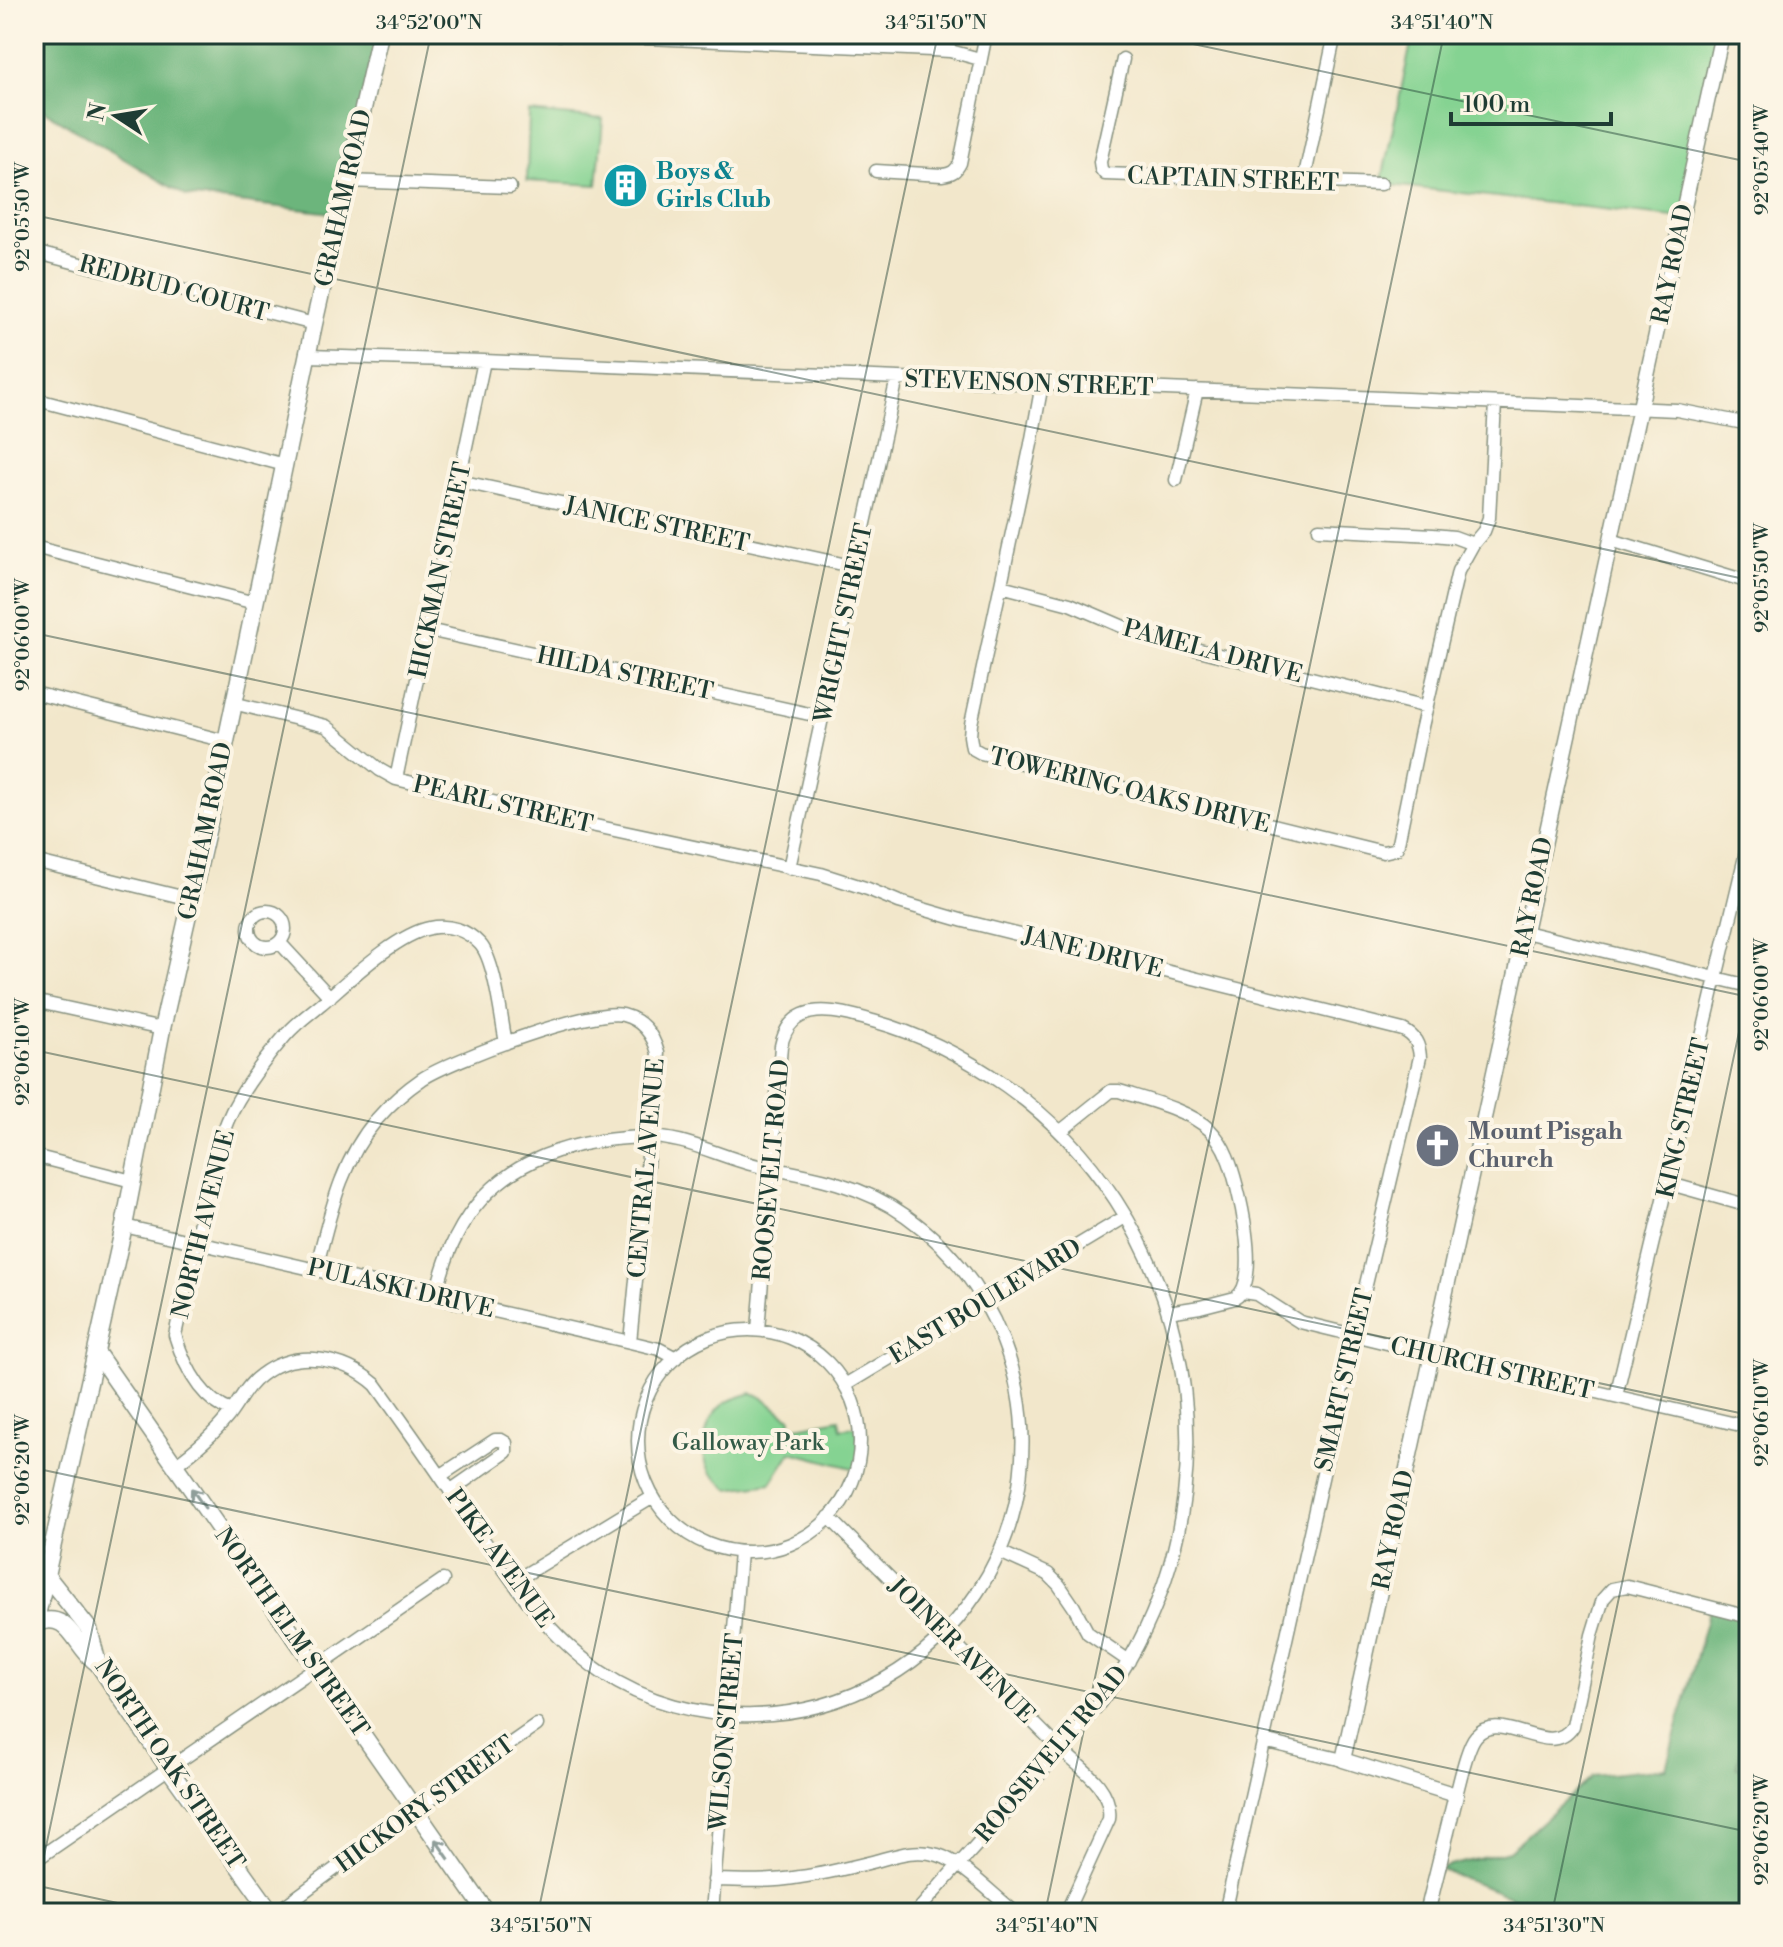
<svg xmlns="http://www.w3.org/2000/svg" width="1783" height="1947" font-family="'Libre Bodoni',serif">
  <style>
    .green { fill: #85d392; stroke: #528863; stroke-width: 2 }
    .forest { fill: #6cb57c; stroke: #467958; stroke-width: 2 }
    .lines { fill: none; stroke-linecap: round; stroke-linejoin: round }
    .minor-casing { stroke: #889280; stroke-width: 15 }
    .tertiary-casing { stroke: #889280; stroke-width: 17 }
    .secondary-casing { stroke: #889280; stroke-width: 19 }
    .minor { stroke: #fff; stroke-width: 12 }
    .tertiary { stroke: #fff; stroke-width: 14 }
    .secondary { stroke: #fff; stroke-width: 16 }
    .oneway { stroke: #8f9e9a }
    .ticks { fill: none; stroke: #1f3d34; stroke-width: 2; stroke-opacity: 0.45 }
    .labels { text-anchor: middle; stroke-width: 8; stroke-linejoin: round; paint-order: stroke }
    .culture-label { font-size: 24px; font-weight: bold; fill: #0d838f; stroke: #fcf5e5; text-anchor: start }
    .street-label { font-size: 24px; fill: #1f3d34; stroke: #fcf5e5 }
    .worship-label { font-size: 24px; font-weight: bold; fill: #5b616d; stroke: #fcf5e5; text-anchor: start }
    .park-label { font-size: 24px; fill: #335b47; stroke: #fcf5e5 }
    .neatline { fill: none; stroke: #1f3d34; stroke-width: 3 }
    .ticks-label { font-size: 20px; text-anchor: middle; fill: #1f3d34 }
  </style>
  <rect width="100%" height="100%" fill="#fcf5e5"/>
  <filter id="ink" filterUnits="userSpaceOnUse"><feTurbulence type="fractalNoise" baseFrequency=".0125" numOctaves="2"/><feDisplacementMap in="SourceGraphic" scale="16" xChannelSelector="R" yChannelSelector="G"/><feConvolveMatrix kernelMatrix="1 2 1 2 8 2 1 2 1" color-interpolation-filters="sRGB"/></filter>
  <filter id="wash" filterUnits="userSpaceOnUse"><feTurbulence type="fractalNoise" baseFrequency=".006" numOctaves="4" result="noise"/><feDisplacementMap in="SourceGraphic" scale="32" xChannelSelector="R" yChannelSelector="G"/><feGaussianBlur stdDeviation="1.8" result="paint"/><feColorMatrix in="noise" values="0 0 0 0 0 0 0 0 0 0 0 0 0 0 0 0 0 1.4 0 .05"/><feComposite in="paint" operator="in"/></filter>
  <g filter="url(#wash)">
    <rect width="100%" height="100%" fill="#f2e7cb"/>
    <path class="green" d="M1413 34H1722L1682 218 1381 184Z
      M529 112 603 119 597 185 527 181Z
      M751 1393C767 1396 776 1412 791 1418L789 1432 791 1436 792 1428 839 1419 841 1429 858 1426 859 1451 856 1469 791 1452 771 1483 729 1489C723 1484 714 1477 710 1471 697 1450 706 1414 727 1402 734 1398 743 1396 751 1393Z
      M1749 1717V1770L1737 1767Z"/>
    <path class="forest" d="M34 34H379L340 214 186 196 34 105Z
      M1710 1607 1749 1617V1716L1737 1767 1749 1770V1913H1554L1438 1869 1509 1851 1593 1776 1666 1768Z"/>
  </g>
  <g filter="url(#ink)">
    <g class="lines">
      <defs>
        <path id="minor" d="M551 34 932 50 950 51 980 59
          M1123 59 1100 162 1101 169 1105 174 1381 184
          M876 171 942 175C952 174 956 171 960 163L986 34
          M1304 180 1335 34
          M347 181 510 187
          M34 252 314 324
          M307 356 484 361 1677 410 1749 424
          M1042 384 1031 444 971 724 970 736 972 748 981 753 1383 852 1396 849 1398 843 1421 731 1458 571 1473 544 1484 531 1489 518 1495 403
          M34 399 285 465
          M1176 480 1197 390
          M459 481 856 567
          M1319 529 1433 535 1454 537 1473 544
          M1611 540 1749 582
          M34 547 255 603
          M1001 586 1070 604 1147 637 1427 707
          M428 630 823 717
          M34 693 225 741
          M233 703 326 726 380 770 396 779 586 824 821 874 868 889 899 902 964 921 1403 1030C1415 1036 1419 1044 1420 1057L1354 1335 1225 1913
          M396 779 484 361
          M34 861 190 899
          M789 868 897 378
          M249 929a18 18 0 1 1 36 0a18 18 0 1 1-36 0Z
          M1525 932 1749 986
          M280 943 330 997
          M34 1001 162 1029
          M1061 1131 1111 1091H1119C1147 1100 1189 1110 1210 1130 1218 1138 1223 1146 1227 1156 1238 1181 1263 1283 1235 1298L1200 1307 1168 1312
          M34 1156 132 1181
          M1667 1183 1749 1206
          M124 1226 630 1342 659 1349 676 1358
          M316 1269C330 1215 340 1162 377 1119 390 1104 406 1090 422 1079 453 1059 591 1008 623 1015 643 1020 653 1035 658 1053L630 1342
          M1243 1292 1256 1294 1300 1322 1432 1354 1749 1427
          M758 1330 781 1046C791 997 838 1011 873 1021 921 1034 965 1057 1006 1086 1183 1212 1238 1454 1137 1646 1115 1688 1083 1724 1052 1760 1007 1812 961 1861 916 1913
          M638 1441a111 111 0 1 1 222 0a111 111 0 1 1-222 0Z
          M845 1385 1125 1217
          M1616 1396 1749 840
          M232 1411C200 1400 184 1365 175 1335 185 1291 194 1247 204 1204 211 1172 218 1140 232 1111 246 1084 265 1059 285 1036 295 1024 309 1014 321 1004 348 981 397 934 430 928 449 924 467 930 480 944 495 960 501 1019 506 1043
          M175 1465C194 1451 211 1437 226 1419 238 1405 245 1386 261 1375 296 1348 344 1357 376 1385 407 1428 438 1472 468 1517 507 1574 543 1632 601 1672 645 1702 701 1717 754 1715 946 1710 1073 1520 1003 1341 983 1290 950 1247 906 1216 863 1185 814 1176 763 1167 722 1159 685 1135 642 1137 565 1140 493 1163 456 1237 446 1255 441 1276 435 1296
          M440 1476 495 1440H501L506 1443V1452L450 1491
          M829 1517 1061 1750C1081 1768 1113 1788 1109 1819L1066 1913
          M1000 1552 1048 1574 1059 1585 1074 1607 1088 1633 1129 1661
          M513 1582 653 1497
          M1263 1741 1343 1760
          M1456 1795C1460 1781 1467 1746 1476 1736 1500 1707 1551 1762 1573 1726L1592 1635 1603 1599 1612 1589 1627 1586 1749 1617
          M34 1861 443 1580
          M714 1880C743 1881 772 1882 800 1877 824 1874 848 1868 872 1862 895 1856 914 1848 938 1855 962 1862 995 1897 1016 1913
          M275 1913 415 1810 537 1725
          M712 1913 740 1552"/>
        <path id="tertiary" d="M1427 1913 1456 1795 1343 1760 1722 34"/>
        <path id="secondary" d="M96 1352 487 1913
          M46 1575 89 1629 98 1664 169 1769 272 1913
          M35 1624C70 1608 74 1647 97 1663
          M34 1629 124 1226 162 1029 209 822 314 324 380 34"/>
      </defs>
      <use href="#minor" class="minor-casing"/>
      <use href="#tertiary" class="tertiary-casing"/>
      <use href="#secondary" class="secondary-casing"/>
      <use href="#minor" class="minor"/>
      <use href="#tertiary" class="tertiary"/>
      <use href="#secondary" class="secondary"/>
    </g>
    <defs><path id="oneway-shaft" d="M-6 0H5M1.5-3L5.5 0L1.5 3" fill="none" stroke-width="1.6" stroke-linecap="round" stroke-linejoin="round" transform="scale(2)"/></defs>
    <g class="oneway">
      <use href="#oneway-shaft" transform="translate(198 1498) rotate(-125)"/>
      <use href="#oneway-shaft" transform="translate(442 1849) rotate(-125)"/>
    </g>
  </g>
  <path class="ticks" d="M1146 34 1749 162M34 215 1749 580M34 633 1749 997M34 1050 1749 1415M34 1468 1749 1832M34 1885 164 1913M34 1903 431 34M538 1913 938 34M1045 1913 1444 34M1552 1913 1749 985"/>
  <defs>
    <symbol id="building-disc" viewBox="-11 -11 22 22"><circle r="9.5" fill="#0f9aa8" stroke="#fcf5e5"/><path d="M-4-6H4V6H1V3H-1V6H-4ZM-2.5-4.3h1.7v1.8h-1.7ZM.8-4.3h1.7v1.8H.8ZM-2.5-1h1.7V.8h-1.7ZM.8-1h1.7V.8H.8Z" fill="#fff"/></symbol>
    <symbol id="church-disc" viewBox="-11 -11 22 22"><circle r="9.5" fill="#6b7280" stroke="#fcf5e5"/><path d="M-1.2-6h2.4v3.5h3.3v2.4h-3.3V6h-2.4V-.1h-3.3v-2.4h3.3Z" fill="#fff"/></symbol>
  </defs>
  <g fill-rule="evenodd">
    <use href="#building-disc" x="600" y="160" width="51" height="51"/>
    <use href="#church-disc" x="1412" y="1120" width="51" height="51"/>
  </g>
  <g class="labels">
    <g class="culture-label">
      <text x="656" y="179">Boys &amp;<tspan x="656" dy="28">Girls Club</tspan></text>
    </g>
    <g class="street-label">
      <text transform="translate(1233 179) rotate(2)" y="8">CAPTAIN STREET</text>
      <text transform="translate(343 198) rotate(-77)" y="8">GRAHAM ROAD</text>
      <text transform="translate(1672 264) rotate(-78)" y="8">RAY ROAD</text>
      <text transform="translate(174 288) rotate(15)" y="8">REDBUD COURT</text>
      <text transform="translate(1029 383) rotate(2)" y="8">STEVENSON STREET</text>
      <text transform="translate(657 524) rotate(12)" y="8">JANICE STREET</text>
      <text transform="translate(440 570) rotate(-78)" y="8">HICKMAN STREET</text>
      <text transform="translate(843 623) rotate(-78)" y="8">WRIGHT STREET</text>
      <text transform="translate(1213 651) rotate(15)" y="8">PAMELA DRIVE</text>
      <text transform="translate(625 673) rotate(12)" y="8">HILDA STREET</text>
      <text transform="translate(1130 790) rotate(14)" y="8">TOWERING OAKS DRIVE</text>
      <text transform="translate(503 804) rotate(13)" y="8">PEARL STREET</text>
      <text transform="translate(205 831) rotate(-78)" y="8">GRAHAM ROAD</text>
      <text transform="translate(1532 897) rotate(-78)" y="8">RAY ROAD</text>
      <text transform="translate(1093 952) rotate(14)" y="8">JANE DRIVE</text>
      <text transform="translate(1683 1118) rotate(-77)" y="8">KING STREET</text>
      <text transform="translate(646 1168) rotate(-85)" y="8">CENTRAL AVENUE</text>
      <text transform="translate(771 1170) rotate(-85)" y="8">ROOSEVELT ROAD</text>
      <text transform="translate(203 1224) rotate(-76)" y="8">NORTH AVENUE</text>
      <text transform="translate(401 1288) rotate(13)" y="8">PULASKI DRIVE</text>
      <text transform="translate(985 1301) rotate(-31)" y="8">EAST BOULEVARD</text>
      <text transform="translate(1492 1368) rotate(13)" y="8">CHURCH STREET</text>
      <text transform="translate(1344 1380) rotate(-77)" y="8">SMART STREET</text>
      <text transform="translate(1393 1530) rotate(-78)" y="8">RAY ROAD</text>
      <text transform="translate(500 1558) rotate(54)" y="8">PIKE AVENUE</text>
      <text transform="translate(292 1632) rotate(55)" y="8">NORTH ELM STREET</text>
      <text transform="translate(962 1650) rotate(45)" y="8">JOINER AVENUE</text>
      <text transform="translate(726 1732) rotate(-85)" y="8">WILSON STREET</text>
      <text transform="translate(1051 1754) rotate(-50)" y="8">ROOSEVELT ROAD</text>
      <text transform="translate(170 1764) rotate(56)" y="8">NORTH OAK STREET</text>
      <text transform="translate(425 1804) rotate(-36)" y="8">HICKORY STREET</text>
    </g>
    <g class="worship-label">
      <text x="1468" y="1139">Mount Pisgah<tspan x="1468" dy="28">Church</tspan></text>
    </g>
    <g class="park-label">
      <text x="748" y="1450">Galloway Park</text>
    </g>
  </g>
  <rect width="1783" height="1947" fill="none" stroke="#fcf5e5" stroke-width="88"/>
  <g transform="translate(116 116) rotate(282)" stroke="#fcf5e5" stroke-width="6" paint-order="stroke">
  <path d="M0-6L14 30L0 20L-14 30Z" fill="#1f3d34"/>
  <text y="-12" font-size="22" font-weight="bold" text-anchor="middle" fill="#1f3d34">N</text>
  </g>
  <path d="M1451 112v12h160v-12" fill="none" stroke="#1f3d34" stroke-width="4"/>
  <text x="1463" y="112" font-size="24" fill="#1f3d34" stroke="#fcf5e5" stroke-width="6" paint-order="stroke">100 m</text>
  <rect x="44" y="44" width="1695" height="1859" class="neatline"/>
  <g class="ticks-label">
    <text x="429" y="29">34°52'00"N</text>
    <text x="936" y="29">34°51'50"N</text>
    <text x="1442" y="29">34°51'40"N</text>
    <text transform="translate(1761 160) rotate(-90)" y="7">92°05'40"W</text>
    <text transform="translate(22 217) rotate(-90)" y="7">92°05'50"W</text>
    <text transform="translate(1761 578) rotate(-90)" y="7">92°05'50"W</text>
    <text transform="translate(22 635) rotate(-90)" y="7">92°06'00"W</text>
    <text transform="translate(1761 995) rotate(-90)" y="7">92°06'00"W</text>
    <text transform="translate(22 1052) rotate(-90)" y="7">92°06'10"W</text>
    <text transform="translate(1761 1413) rotate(-90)" y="7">92°06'10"W</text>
    <text transform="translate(22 1470) rotate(-90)" y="7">92°06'20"W</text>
    <text transform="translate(1761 1830) rotate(-90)" y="7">92°06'20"W</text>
    <text x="541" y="1932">34°51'50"N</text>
    <text x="1047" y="1932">34°51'40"N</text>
    <text x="1554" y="1932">34°51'30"N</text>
  </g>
</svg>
